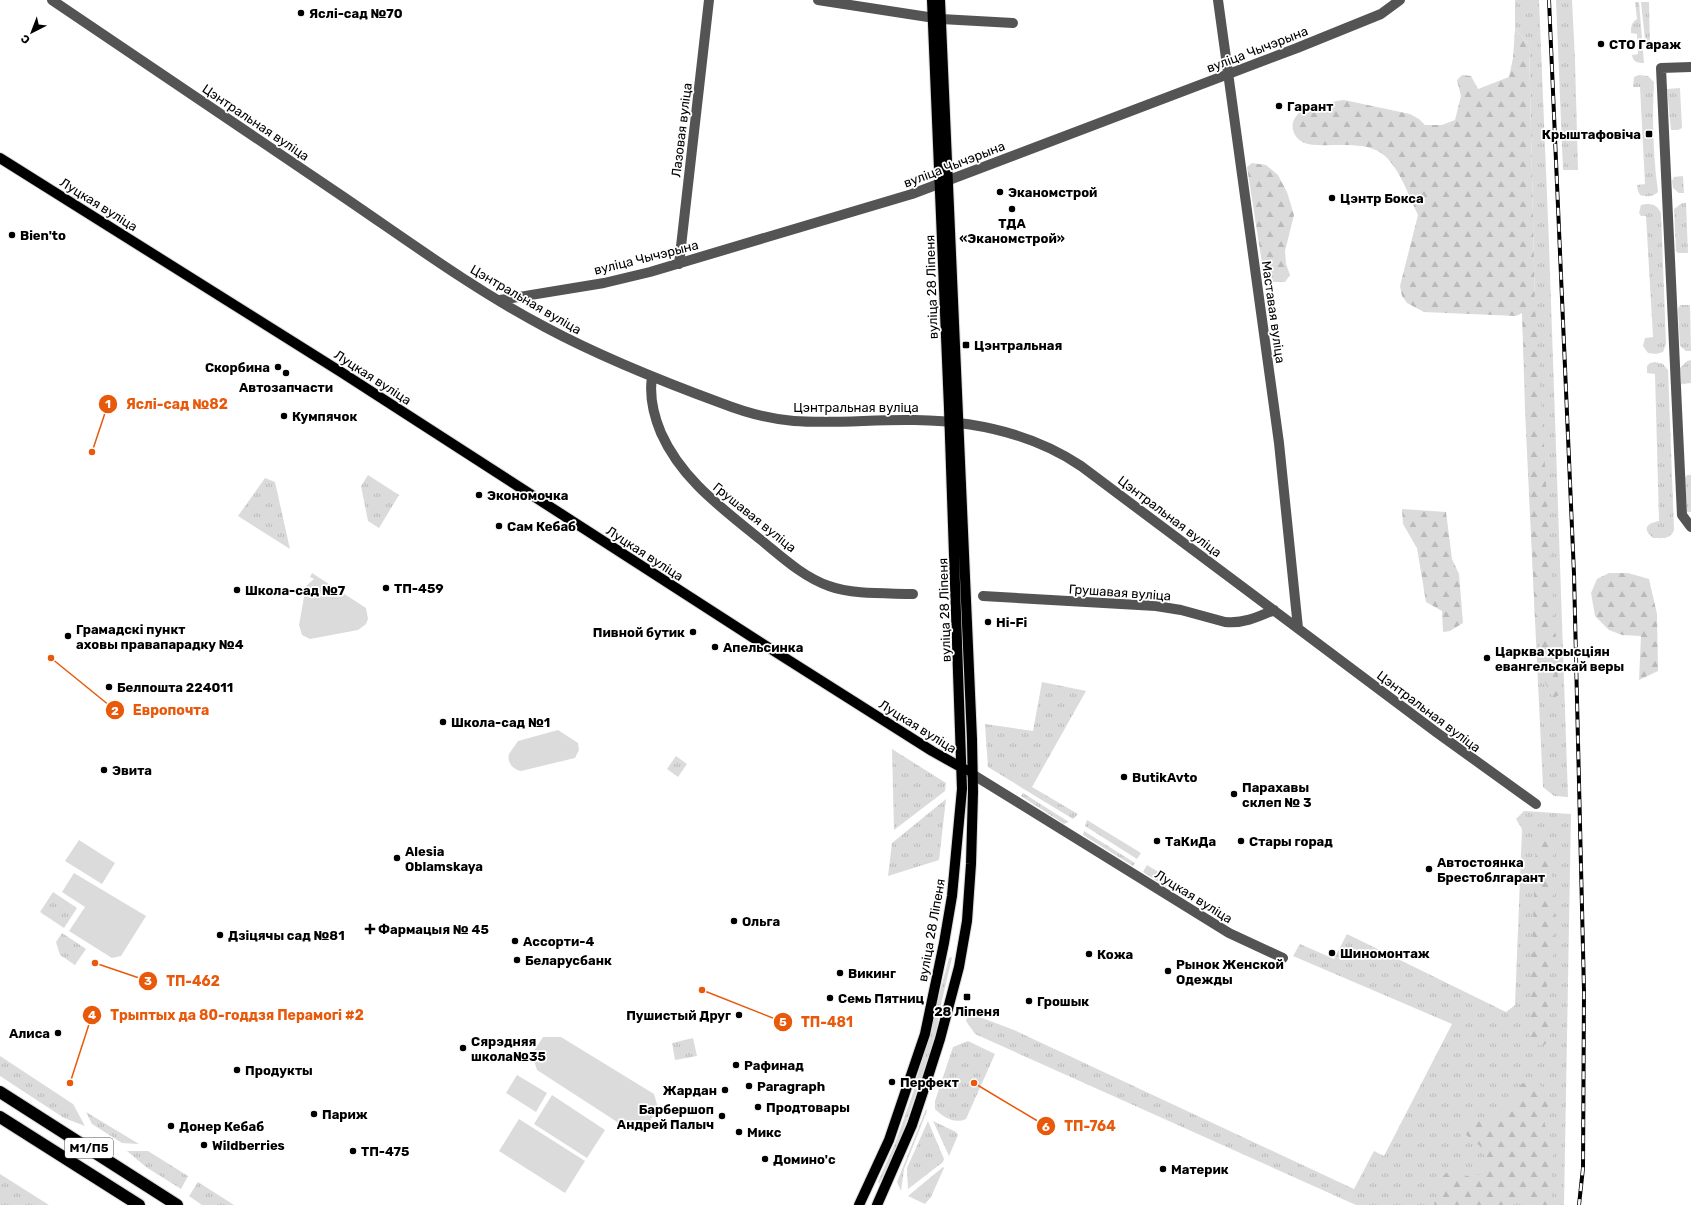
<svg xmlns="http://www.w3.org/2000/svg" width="1691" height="1205" font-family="Rubik,sans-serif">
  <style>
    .grass { fill: url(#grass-tufts) }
    .forest { fill: url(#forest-firs) }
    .pitch { fill: #dbdbdb }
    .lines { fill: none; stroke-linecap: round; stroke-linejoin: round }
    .major-casing { stroke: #dbdbdb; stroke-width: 12 }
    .highway-casing { stroke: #dbdbdb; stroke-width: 14 }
    .minor { stroke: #545454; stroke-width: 10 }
    .major { stroke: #000; stroke-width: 10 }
    .highway { stroke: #000; stroke-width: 12 }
    .rail-casing { stroke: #000; stroke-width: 4 }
    .rail { stroke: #fff; stroke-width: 2.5; stroke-dasharray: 8; stroke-linecap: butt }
    .poi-dot { fill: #000; stroke: #fff; stroke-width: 1.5 }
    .labels { text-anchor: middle; stroke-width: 3.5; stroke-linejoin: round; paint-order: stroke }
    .shield { fill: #fff; stroke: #4c4c4c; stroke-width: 1 }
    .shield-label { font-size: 12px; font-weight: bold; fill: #000 }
    .poi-label { font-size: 13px; font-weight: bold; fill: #000; stroke: #fff; text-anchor: start }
    .street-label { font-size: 13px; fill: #000; stroke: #fff }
    .leader { fill: none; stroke: #e8590c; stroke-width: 1.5 }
    .callout-dot { fill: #e8590c; stroke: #fff; stroke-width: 1.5 }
    .mark-label { font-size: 12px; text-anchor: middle; font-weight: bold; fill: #fff }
    .callout-label { font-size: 14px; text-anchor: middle; font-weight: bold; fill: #e8590c; stroke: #fff; stroke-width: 3.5; stroke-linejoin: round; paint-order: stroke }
  </style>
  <defs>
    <pattern id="grass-tufts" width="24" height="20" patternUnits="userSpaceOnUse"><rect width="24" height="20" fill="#dbdbdb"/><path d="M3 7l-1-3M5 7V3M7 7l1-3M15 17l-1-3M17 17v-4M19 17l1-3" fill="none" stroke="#bababa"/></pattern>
    <pattern id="forest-firs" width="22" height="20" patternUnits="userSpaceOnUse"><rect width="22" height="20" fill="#dbdbdb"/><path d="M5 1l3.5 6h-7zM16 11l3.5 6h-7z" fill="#bababa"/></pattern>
  </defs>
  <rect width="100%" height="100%" fill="#fff"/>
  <path class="grass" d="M1515 0H1539L1549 244 1568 797 1554 796 1543 787 1525 410 1522 313 1535 304 1529 44 1515 29Z
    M1556 0H1572L1575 60 1578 170H1563Z
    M1635 2H1639L1644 63C1637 63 1633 62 1632 55L1638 54 1637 34 1631 33C1631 27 1631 23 1637 19Z
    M1641 2H1649L1650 48 1646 49Z
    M1639 75 1648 76 1654 82C1652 119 1653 156 1658 192 1653 197 1647 197 1640 195L1638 191 1637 185 1645 184 1640 87H1633L1634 77Z
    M1680 88 1682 128 1678 130H1671L1667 89Z
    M1683 176 1684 193H1679L1673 188 1672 181 1674 177Z
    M1682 203H1686L1688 253H1678L1676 251 1674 209Z
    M1646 204C1655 204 1657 206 1661 213L1666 344 1663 352 1656 354 1648 353 1643 346 1645 338 1653 337 1646 216H1641L1639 213 1641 205Z
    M1680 305H1690L1691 351H1686L1680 346 1678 309Z
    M1691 360V383L1681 384 1680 368 1687 361Z
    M1655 362 1663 364 1668 370 1674 530C1670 540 1662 538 1653 538 1641 528 1648 523 1659 521L1655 374 1647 373V366L1650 363Z
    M368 475 399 495 379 528 368 521 361 486Z
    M1687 475H1691V512H1687L1685 478Z
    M265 478 275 482 290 549 238 516Z
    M1042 682 1086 691 1032 787 1078 814 1073 819 988 767 985 724 1033 731Z
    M892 749 946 783 945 791 894 830Z
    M676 756 687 764 678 777 667 769Z
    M1023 793 1069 822 1064 824 1021 796Z
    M946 799 939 860 888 876 892 843Z
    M1524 811 1571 814 1564 1205H1356L975 1034 966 1021 969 1013 1014 1030 1354 1189 1374 1151 1384 1156 1452 1024 1293 956 1300 944 1334 959 1347 934 1506 1012 1515 1005 1522 829 1516 819Z
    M1087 820 1141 853 1137 859 1085 826Z
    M1084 831 1135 863 1133 866 1083 835Z
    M1147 865 1170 879 1166 887 1143 872Z
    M53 892 77 908 64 928 40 912Z
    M62 933 86 949 75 965 60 955 56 942Z
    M951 957 952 958 941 1004 936 1035 899 1143 879 1184 878 1182 896 1141 912 1096 949 958Z
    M693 1038 697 1056 675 1060 672 1043Z
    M968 1041 995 1054 966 1119C955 1124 944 1118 935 1109V1101L953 1047Z
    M0 1056 73 1104 85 1126 64 1118 0 1076Z
    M926 1109 927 1111 904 1169 901 1191 897 1182Z
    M86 1112 139 1144 122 1143 92 1124Z
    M928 1121 944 1159 943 1162 908 1189 907 1168Z
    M933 1121 956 1132 958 1135 949 1156Z
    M127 1151H148L188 1176 181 1189 146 1167Z
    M943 1167 944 1168 931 1197 925 1204 908 1196Z
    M0 1174 49 1205H0Z
    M198 1182 234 1205H202L189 1196Z"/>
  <path class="forest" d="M1515 29 1529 44 1535 304 1559 695 1553 698 1545 682 1535 619 1522 313 1516 316 1424 312 1407 303 1402 296 1400 286 1418 215C1409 196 1398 164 1381 153 1361 140 1330 148 1308 144 1294 141 1287 125 1298 114 1305 107 1334 101 1344 100L1410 114 1419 119 1425 125H1442L1455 120 1461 96 1457 80 1462 75 1471 76 1478 89 1509 77 1513 58Z
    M1252 163 1266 165 1278 175 1287 192 1294 215 1285 251 1286 264 1290 275 1285 282H1265L1247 167Z
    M1402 509 1446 512 1452 559 1459 574 1463 623 1450 631 1443 632 1442 611 1426 602 1417 548 1403 524Z
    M1609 573H1628L1649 579 1657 614 1658 671 1639 680 1641 636 1622 635 1609 630 1595 616 1591 593 1597 579Z
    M1543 832 1549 835 1553 841 1555 849 1552 861V875L1555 906 1554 945 1553 959 1547 985 1550 1035C1547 1050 1535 1048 1529 1035L1536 841 1538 835Z
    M1530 1081C1540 1084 1546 1088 1551 1098L1544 1119 1545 1125 1554 1144V1151L1551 1172 1553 1179V1187L1552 1196 1548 1205H1531L1525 1200 1518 1198 1513 1201 1512 1205H1434C1435 1199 1437 1196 1439 1190 1441 1185 1440 1179 1444 1175 1458 1161 1470 1191 1485 1168V1153L1480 1146 1465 1134 1463 1130 1465 1124C1472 1117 1478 1122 1487 1121 1495 1119 1505 1107 1513 1102 1519 1091 1514 1084 1530 1081Z"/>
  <path class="pitch" d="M312 573 366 608 368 619 366 624 358 630 310 639 302 635 299 625 306 586 314 579 310 577Z
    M558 730 578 743 579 750 575 758 521 771C512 769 507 762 509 754L518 741Z
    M79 840 115 863 102 884 65 861Z
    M74 873 146 916 121 956 112 958 69 931 85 907 62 892Z
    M543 1037H561L654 1094 658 1108 647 1126 628 1129 537 1070 532 1054Z
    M517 1075 547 1093 536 1112 506 1093Z
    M552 1095 605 1130 587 1158 534 1124Z
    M519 1119 585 1161 565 1193 499 1151Z"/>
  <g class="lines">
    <defs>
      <path id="major" d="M0 158 341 372 752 637 932 751 966 770
        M859 1205 889 1140 925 1034 944 943 952 896 962 789 949 408 932 0
        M877 1205 912 1125 926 1083 940 1039 959 967 967 921 971 864 973 792 972 739 940 0"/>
      <path id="highway" d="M0 1092 177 1205
        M0 1117 139 1205"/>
    </defs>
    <use href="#major" class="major-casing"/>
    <use href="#highway" class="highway-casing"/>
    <path class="minor" d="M52 0C150 66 247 132 345 198 411 243 475 290 545 327 601 357 661 381 721 403 744 412 768 419 794 421 834 424 875 419 915 420 974 421 1032 433 1081 466L1436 732 1536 804
      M818 0 941 19 1013 23
      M1218 0 1279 443 1298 628
      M1691 67 1661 68 1682 515 1691 527
      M679 264 709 0
      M500 300 604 283 650 272 912 194 1297 48 1381 14 1400 0
      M652 377C649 397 653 414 661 433 682 480 722 508 761 540 782 557 803 577 829 586 853 595 887 593 913 594
      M983 596 1156 606 1181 610 1225 622C1243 624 1258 617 1274 610
      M972 774 1229 933 1283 958"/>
    <use href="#major" class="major"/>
    <use href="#highway" class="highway"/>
    <defs>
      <path id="rail" d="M1549 0 1574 574 1584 991 1583 1168 1579 1205"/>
    </defs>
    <use href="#rail" class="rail-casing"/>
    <use href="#rail" class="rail"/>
  </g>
  <g class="poi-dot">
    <circle cx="301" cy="13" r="4"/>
    <circle cx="1601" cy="44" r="4"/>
    <circle cx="1279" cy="106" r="4"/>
    <rect x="1645" y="130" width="8" height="8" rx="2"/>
    <circle cx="1000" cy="192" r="4"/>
    <circle cx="1332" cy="198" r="4"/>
    <circle cx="1012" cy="209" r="4"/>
    <circle cx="12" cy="235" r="4"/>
    <rect x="962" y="341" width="8" height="8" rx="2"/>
    <circle cx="278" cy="367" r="4"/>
    <circle cx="286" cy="373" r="4"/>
    <circle cx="284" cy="416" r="4"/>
    <circle cx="479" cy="495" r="4"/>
    <circle cx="499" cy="526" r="4"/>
    <circle cx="386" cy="588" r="4"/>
    <circle cx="237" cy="590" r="4"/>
    <circle cx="988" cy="622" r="4"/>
    <circle cx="693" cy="632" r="4"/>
    <circle cx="68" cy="636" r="4"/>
    <circle cx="715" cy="647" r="4"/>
    <circle cx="1487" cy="658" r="4"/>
    <circle cx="109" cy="687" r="4"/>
    <circle cx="443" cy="722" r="4"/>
    <circle cx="104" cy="770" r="4"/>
    <circle cx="1124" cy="777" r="4"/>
    <circle cx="1234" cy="794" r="4"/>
    <circle cx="1157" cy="841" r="4"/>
    <circle cx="1241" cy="841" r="4"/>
    <circle cx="397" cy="858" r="4"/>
    <circle cx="1429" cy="869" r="4"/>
    <circle cx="734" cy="921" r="4"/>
    <path d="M368 923h4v4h4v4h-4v4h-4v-4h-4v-4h4z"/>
    <circle cx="220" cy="935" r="4"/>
    <circle cx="515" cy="941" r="4"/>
    <circle cx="1332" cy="953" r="4"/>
    <circle cx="1089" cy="954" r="4"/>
    <circle cx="517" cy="960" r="4"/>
    <circle cx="1168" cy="971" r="4"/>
    <circle cx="840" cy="973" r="4"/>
    <rect x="963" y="993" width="8" height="8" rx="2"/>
    <circle cx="830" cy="998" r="4"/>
    <circle cx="1029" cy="1001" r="4"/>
    <circle cx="739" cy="1015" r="4"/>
    <circle cx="58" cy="1033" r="4"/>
    <circle cx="463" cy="1048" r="4"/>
    <circle cx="736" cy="1065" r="4"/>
    <circle cx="237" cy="1070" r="4"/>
    <circle cx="892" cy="1082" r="4"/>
    <circle cx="749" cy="1086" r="4"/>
    <circle cx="725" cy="1090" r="4"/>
    <circle cx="758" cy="1107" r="4"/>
    <circle cx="314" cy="1114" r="4"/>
    <circle cx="722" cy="1116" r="4"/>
    <circle cx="171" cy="1126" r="4"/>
    <circle cx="739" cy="1132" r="4"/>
    <circle cx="204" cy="1145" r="4"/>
    <circle cx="353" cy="1151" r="4"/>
    <circle cx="765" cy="1159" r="4"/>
    <circle cx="1163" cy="1169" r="4"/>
  </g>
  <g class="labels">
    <rect class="shield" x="65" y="1138" width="48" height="20" rx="3"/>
    <g class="shield-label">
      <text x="89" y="1152">М1/П5</text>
    </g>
    <g class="poi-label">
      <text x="309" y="18">Яслі-сад №70</text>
      <text x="1609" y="49">СТО Гараж</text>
      <text x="1287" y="111">Гарант</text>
      <text x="1641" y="139" text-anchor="end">Крыштафовіча</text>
      <text x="1008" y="197">Эканомстрой</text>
      <text x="1340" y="203">Цэнтр Бокса</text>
      <text x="1012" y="228" text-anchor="middle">ТДА<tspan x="1012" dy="15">«Эканомстрой»</tspan></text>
      <text x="20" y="240">Bien'to</text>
      <text x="974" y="350">Цэнтральная</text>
      <text x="270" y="372" text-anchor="end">Скорбина</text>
      <text x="286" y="392" text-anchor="middle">Автозапчасти</text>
      <text x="292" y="421">Кумпячок</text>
      <text x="487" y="500">Экономочка</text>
      <text x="507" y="531">Сам Кебаб</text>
      <text x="394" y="593">ТП-459</text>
      <text x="245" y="595">Школа-сад №7</text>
      <text x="996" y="627">Hi-Fi</text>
      <text x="76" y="634">Грамадскі пункт<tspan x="76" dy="15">аховы правапарадку №4</tspan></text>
      <text x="685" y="637" text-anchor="end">Пивной бутик</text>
      <text x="723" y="652">Апельсинка</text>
      <text x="1495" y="656">Царква хрысціян<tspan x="1495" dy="15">евангельскай веры</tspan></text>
      <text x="117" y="692">Белпошта 224011</text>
      <text x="451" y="727">Школа-сад №1</text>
      <text x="112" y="775">Эвита</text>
      <text x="1132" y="782">ButikAvto</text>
      <text x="1242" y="792">Парахавы<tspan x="1242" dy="15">склеп № 3</tspan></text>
      <text x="1165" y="846">ТаКиДа</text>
      <text x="1249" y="846">Стары горад</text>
      <text x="405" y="856">Alesia<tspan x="405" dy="15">Oblamskaya</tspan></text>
      <text x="1437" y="867">Автостоянка<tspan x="1437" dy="15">Брестоблгарант</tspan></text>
      <text x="742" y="926">Ольга</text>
      <text x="378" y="934">Фармацыя № 45</text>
      <text x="228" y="940">Дзіцячы сад №81</text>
      <text x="523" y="946">Ассорти-4</text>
      <text x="1340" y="958">Шиномонтаж</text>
      <text x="1097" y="959">Кожа</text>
      <text x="525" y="965">Беларусбанк</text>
      <text x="1176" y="969">Рынок Женской<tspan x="1176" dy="15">Одежды</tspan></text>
      <text x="848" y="978">Викинг</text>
      <text x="838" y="1003">Семь Пятниц</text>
      <text x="1037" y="1006">Грошык</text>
      <text x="967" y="1016" text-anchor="middle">28 Ліпеня</text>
      <text x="731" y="1020" text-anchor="end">Пушистый Друг</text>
      <text x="50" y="1038" text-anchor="end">Алиса</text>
      <text x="471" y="1046">Сярэдняя<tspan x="471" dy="15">школа№35</tspan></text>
      <text x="744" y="1070">Рафинад</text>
      <text x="245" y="1075">Продукты</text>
      <text x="900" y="1087">Перфект</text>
      <text x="757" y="1091">Paragraph</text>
      <text x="717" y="1095" text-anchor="end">Жардан</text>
      <text x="766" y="1112">Продтовары</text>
      <text x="714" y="1114" text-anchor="end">Барбершоп<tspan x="714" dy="15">Андрей Палыч</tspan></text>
      <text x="322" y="1119">Париж</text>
      <text x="179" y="1131">Донер Кебаб</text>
      <text x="747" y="1137">Микс</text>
      <text x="212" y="1150">Wildberries</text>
      <text x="361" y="1156">ТП-475</text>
      <text x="773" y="1164">Домино'c</text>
      <text x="1171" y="1174">Материк</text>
    </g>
    <g class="street-label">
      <text transform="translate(1257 49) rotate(-21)" y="5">вуліца Чычэрына</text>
      <text transform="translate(256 122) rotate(34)" y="5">Цэнтральная вуліца</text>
      <text transform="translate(681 130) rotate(-83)" y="5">Лазовая вуліца</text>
      <text transform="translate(954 164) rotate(-21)" y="5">вуліца Чычэрына</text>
      <text transform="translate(99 204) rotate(32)" y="5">Луцкая вуліца</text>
      <text transform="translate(646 257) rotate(-14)" y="5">вуліца Чычэрына</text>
      <text transform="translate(931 287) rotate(-92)" y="5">вуліца 28 Ліпеня</text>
      <text transform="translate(526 299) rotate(30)" y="5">Цэнтральная вуліца</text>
      <text transform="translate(1274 312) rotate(82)" y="5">Маставая вуліца</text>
      <text transform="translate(373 377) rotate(33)" y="5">Луцкая вуліца</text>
      <text x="856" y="412">Цэнтральная вуліца</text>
      <text transform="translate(1170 516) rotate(37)" y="5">Цэнтральная вуліца</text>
      <text transform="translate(755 517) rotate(39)" y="5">Грушавая вуліца</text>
      <text transform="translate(645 553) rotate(33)" y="5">Луцкая вуліца</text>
      <text transform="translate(1120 592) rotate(4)" y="5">Грушавая вуліца</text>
      <text transform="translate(944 610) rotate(-92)" y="5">вуліца 28 Ліпеня</text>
      <text transform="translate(1429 711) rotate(37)" y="5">Цэнтральная вуліца</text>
      <text transform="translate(918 726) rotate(32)" y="5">Луцкая вуліца</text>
      <text transform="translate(1194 896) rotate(32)" y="5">Луцкая вуліца</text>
      <text transform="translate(931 930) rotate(-80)" y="5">вуліца 28 Ліпеня</text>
    </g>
  </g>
  <path class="leader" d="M92 452L108 404M51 658L115 710M95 963L148 981M70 1083L92 1015M702 990L783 1022M974 1083L1046 1126"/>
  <g class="callout-dot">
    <circle cx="92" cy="452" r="4"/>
    <circle cx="51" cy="658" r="4"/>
    <circle cx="95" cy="963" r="4"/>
    <circle cx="70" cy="1083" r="4"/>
    <circle cx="702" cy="990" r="4"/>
    <circle cx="974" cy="1083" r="4"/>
    <circle cx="108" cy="404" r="10"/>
    <circle cx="115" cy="710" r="10"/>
    <circle cx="148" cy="981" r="10"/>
    <circle cx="92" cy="1015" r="10"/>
    <circle cx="783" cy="1022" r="10"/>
    <circle cx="1046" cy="1126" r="10"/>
  </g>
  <g class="mark-label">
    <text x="108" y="408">1</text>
    <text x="115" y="715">2</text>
    <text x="148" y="985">3</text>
    <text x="92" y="1019">4</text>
    <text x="783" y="1026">5</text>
    <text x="1046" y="1131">6</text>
  </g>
  <g class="callout-label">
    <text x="177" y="409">Яслі-сад №82</text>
    <text x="171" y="715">Европочта</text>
    <text x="193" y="986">ТП-462</text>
    <text x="237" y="1020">Трыптых да 80-годдзя Перамогі #2</text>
    <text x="827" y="1027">ТП-481</text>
    <text x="1090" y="1131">ТП-764</text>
  </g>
  <g transform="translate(32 32) rotate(222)" stroke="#ffffff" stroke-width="3" paint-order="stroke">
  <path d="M0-3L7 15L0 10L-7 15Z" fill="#000000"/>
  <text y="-6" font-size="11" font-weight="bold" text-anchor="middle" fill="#000000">С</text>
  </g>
</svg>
